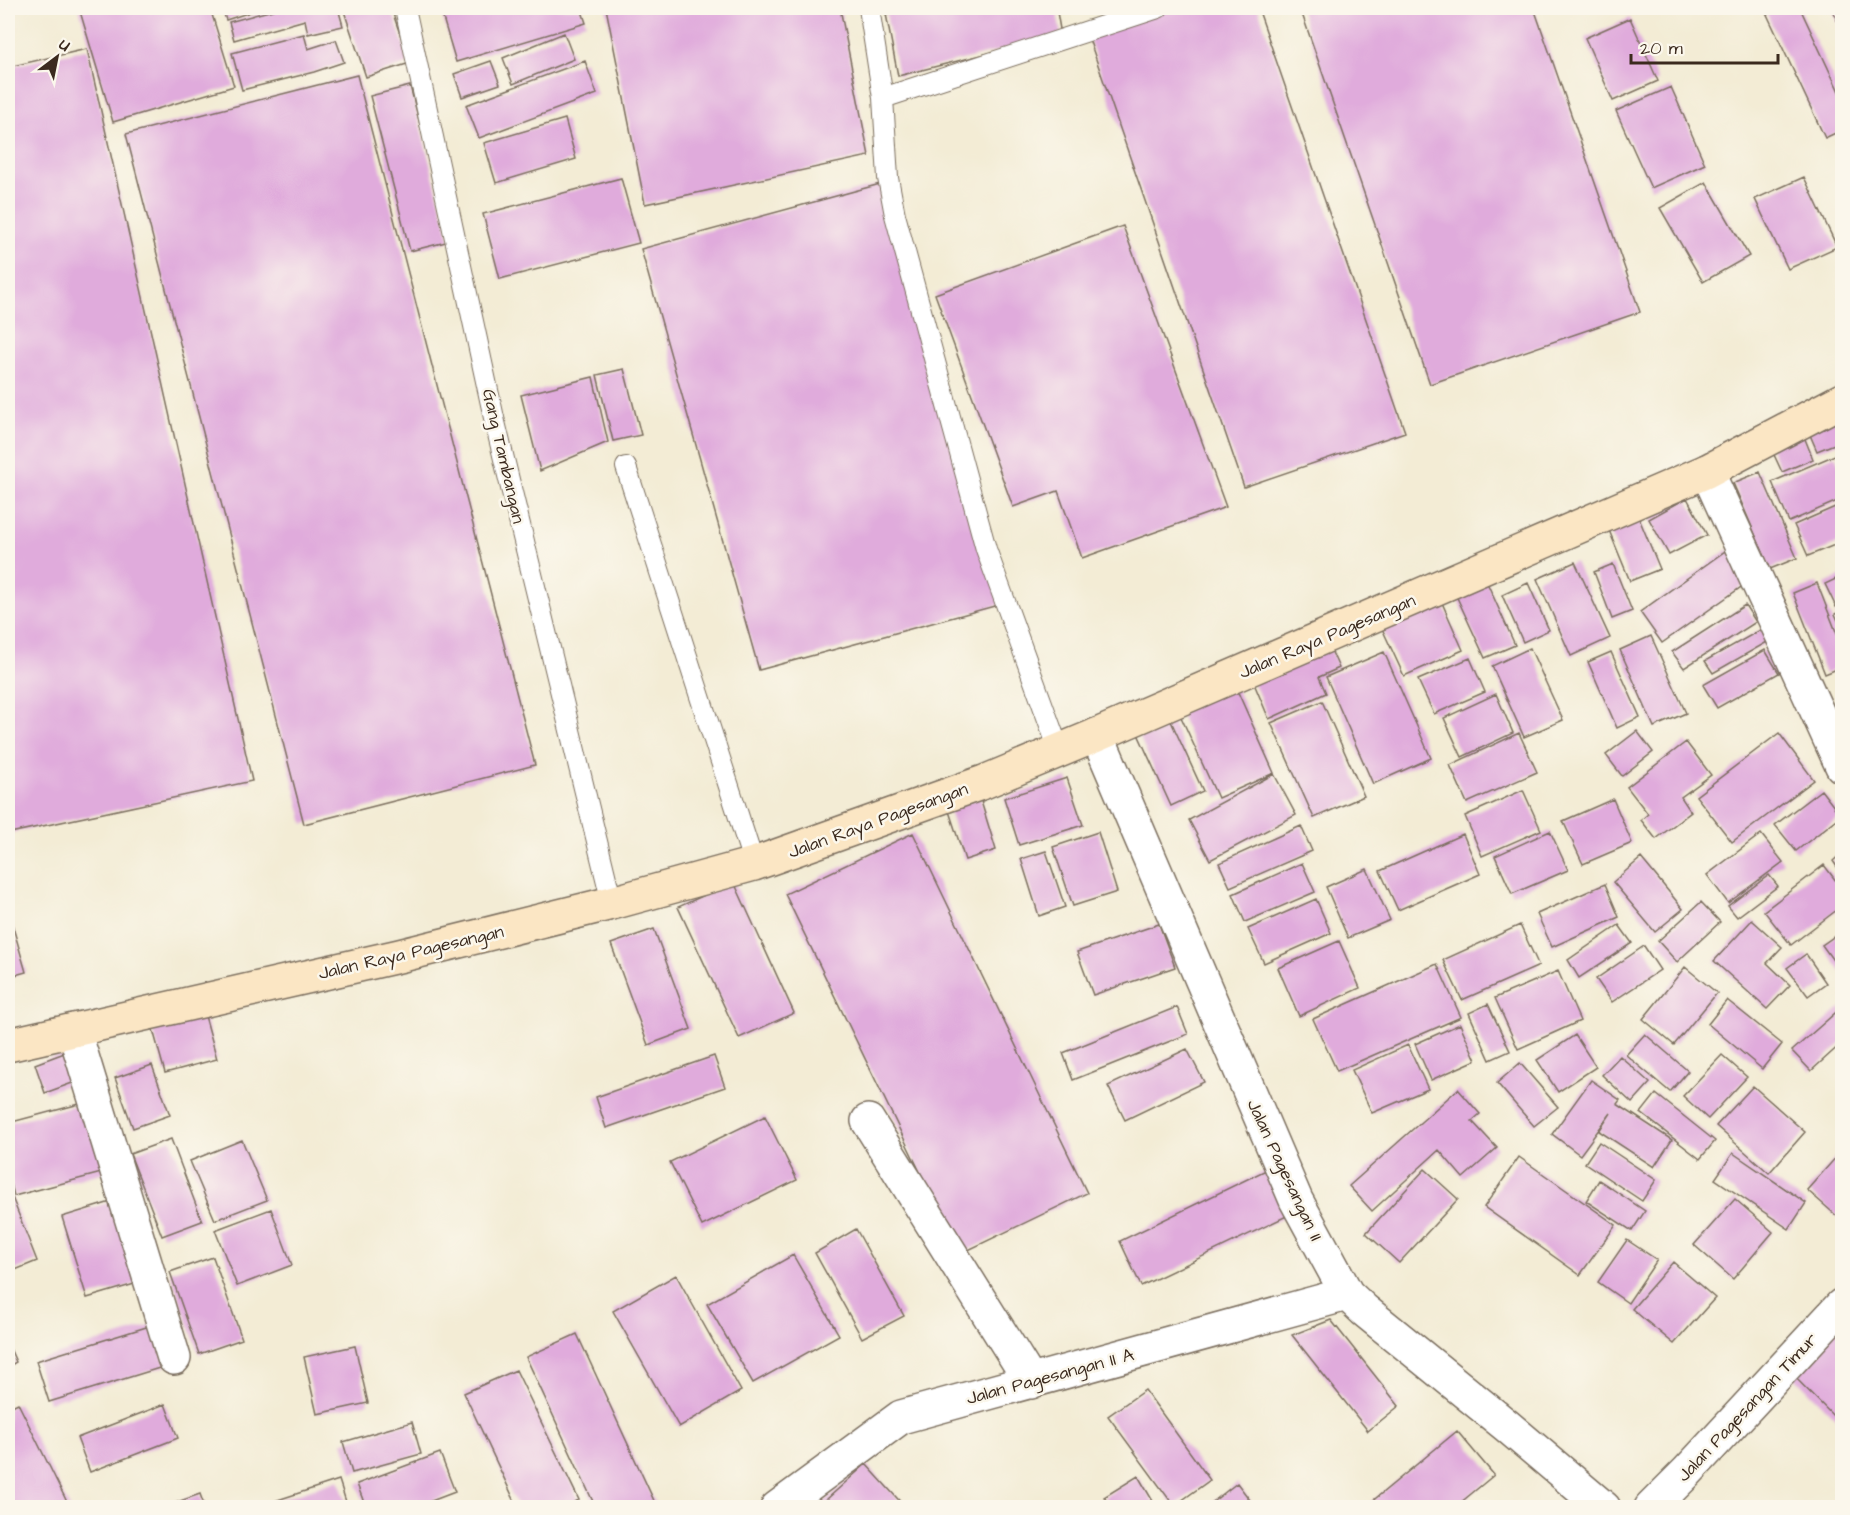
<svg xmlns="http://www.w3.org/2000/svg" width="1850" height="1515" font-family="'Architects Daughter',sans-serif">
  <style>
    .building { fill: #e0abdc }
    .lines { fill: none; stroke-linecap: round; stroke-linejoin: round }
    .service-casing { stroke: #7b6e5e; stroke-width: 22 }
    .minor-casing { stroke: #7b6e5e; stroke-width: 36 }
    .tertiary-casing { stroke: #7b6e5e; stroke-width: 36 }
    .secondary-casing { stroke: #7b6e5e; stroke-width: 36 }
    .service { stroke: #fff; stroke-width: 20 }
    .minor { stroke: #fff; stroke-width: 33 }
    .tertiary { stroke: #fff; stroke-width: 33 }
    .secondary { stroke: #fbe6c4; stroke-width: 33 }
    .labels { text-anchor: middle; stroke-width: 5; stroke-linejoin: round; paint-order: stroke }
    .street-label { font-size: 18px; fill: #3b2a1e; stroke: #fbf7ec }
  </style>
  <rect width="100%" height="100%" fill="#fbf7ec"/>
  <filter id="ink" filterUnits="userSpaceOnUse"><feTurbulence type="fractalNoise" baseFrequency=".0167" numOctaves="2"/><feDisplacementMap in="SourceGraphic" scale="12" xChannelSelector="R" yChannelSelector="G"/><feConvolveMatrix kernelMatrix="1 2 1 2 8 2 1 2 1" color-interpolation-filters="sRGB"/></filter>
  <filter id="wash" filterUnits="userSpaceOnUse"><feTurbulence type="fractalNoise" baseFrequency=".008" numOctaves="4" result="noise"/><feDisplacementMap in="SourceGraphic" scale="24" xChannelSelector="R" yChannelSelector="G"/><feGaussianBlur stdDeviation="1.35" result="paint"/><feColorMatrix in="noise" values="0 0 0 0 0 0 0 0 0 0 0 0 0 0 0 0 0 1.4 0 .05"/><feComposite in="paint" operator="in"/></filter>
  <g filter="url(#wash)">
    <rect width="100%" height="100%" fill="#f3ecd5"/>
    <g id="blocks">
      <path class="building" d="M79 8H210L234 86 113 122Z
        M222 8H263L226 20Z
        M280 8H338L343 26 308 34 305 20 234 40 229 22Z
        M343 8H391L410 63 366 77Z
        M440 8H581L586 23 456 62Z
        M606 8H840L869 156 645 204Z
        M914 8H1072L1057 12 1061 35 898 76 886 14Z
        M1172 8H1258L1405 432 1244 487 1088 36Z
        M1300 8H1534L1640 312 1430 384Z
        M1764 8H1800L1842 98V130L1825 138Z
        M1831 8H1842V31Z
        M1630 18 1658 81 1613 101 1585 38Z
        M564 33 574 59 513 84 503 58Z
        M304 34 308 49 336 40 344 62 314 72 242 90 232 53Z
        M87 49 252 781 10 833 8 823V67Z
        M491 61 500 84 462 97 454 74Z
        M585 61 597 94 479 138 466 105Z
        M357 75 535 765 304 824 126 134Z
        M410 86 450 241 410 251 370 96Z
        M1671 87 1705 164 1651 188 1616 111Z
        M565 119 576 159 496 183 484 143Z
        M1804 177 1837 247 1788 269 1755 199Z
        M621 178 639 243 500 279 483 214Z
        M1706 182 1749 256 1703 282 1660 208Z
        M884 183 1002 604 759 670 641 249Z
        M1123 226 1226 507 1082 558 1058 491 1013 507 935 294Z
        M624 369 641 435 613 441 597 375Z
        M593 377 608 442 540 471 521 395Z
        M1842 404V441L1817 451 1804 421Z
        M1801 429 1813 459 1782 472 1768 442Z
        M1835 455 1842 472V499L1789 522 1772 482Z
        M1760 472 1797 558 1770 569 1733 483Z
        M1687 498 1707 535 1669 555 1649 519Z
        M1842 504V542L1808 556 1794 525Z
        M1636 511 1660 569 1630 581 1606 523Z
        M1728 549 1751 580 1662 643 1640 612Z
        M1575 562 1610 638 1571 656 1537 579Z
        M1613 564 1632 611 1612 619 1594 572Z
        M1842 576V603L1836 607 1825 584Z
        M1485 578 1515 645 1485 658 1454 591Z
        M1528 583 1549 630 1523 642 1502 595Z
        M1817 583 1842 647V667L1825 674 1793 593Z
        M1439 596 1463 650 1404 676 1379 622Z
        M1745 605 1756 622 1684 668 1672 652Z
        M1842 610V629L1835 614Z
        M1762 629 1769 641 1713 673 1705 661Z
        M1651 636 1686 713 1654 727 1620 650Z
        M1327 641 1339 668 1319 677 1326 693 1269 719 1250 674Z
        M1530 648 1563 720 1524 737 1492 666Z
        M1765 650 1779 673 1717 708 1703 685Z
        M1384 652 1431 758 1373 784 1326 677Z
        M1611 652 1640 717 1617 728 1588 662Z
        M1470 658 1485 692 1434 714 1418 680Z
        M1233 681 1274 773 1218 798 1176 706Z
        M1496 694 1513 733 1462 757 1444 718Z
        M1322 701 1364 796 1314 818 1271 723Z
        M1165 708 1203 791 1171 806 1133 723Z
        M1637 731 1653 752 1622 776 1606 755Z
        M1519 733 1537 772 1467 803 1450 765Z
        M1779 733 1814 780 1732 842 1696 796Z
        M1686 742 1711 775 1681 797 1691 812 1656 839 1641 820 1648 814 1627 787Z
        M1274 774 1296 815 1210 860 1189 820Z
        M1067 778 1083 825 1019 845 1004 798Z
        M1523 790 1541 830 1482 856 1465 816Z
        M1821 790 1841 816 1796 851 1775 825Z
        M980 798 996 850 965 860 948 808Z
        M1613 799 1632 843 1583 864 1563 821Z
        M1301 826 1312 851 1230 887 1219 863Z
        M1550 831 1568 870 1512 894 1495 856Z
        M1098 832 1117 892 1073 906 1053 847Z
        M913 833 1087 1193 960 1254 785 894Z
        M1463 834 1480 874 1398 910 1380 871Z
        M1761 834 1783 862 1728 903 1707 875Z
        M1046 851 1065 907 1039 916 1021 859Z
        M1842 853V874L1833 861Z
        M1641 858 1683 909 1655 932 1613 882Z
        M1302 863 1315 892 1245 922 1233 894Z
        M1824 865 1842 889V906L1791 945 1764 911Z
        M1367 869 1390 920 1348 938 1326 887Z
        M1769 875 1778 886 1737 917 1728 906Z
        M734 882 794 1013 739 1038 678 907Z
        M1605 884 1619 917 1552 947 1537 914Z
        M1316 899 1331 933 1264 963 1248 929Z
        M1701 902 1720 922 1677 962 1658 941Z
        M8 910 26 972 8 977Z
        M1752 920 1782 947 1767 963 1790 985 1767 1009 1714 961Z
        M1159 924 1175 967 1093 995 1077 952Z
        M1520 925 1539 966 1462 1000 1443 960Z
        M1619 925 1632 943 1579 978 1568 960Z
        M654 929 691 1029 648 1045 611 944Z
        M1842 931V973L1822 945Z
        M1339 941 1360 988 1299 1016 1278 968Z
        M1644 946 1660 970 1612 1002 1596 979Z
        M1806 954 1826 983 1808 996 1787 968Z
        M1437 964 1461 1017 1337 1071 1313 1019Z
        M1685 967 1717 993 1674 1045 1643 1019Z
        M1558 971 1580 1021 1518 1049 1495 998Z
        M1727 1000 1782 1044 1762 1069 1708 1024Z
        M1488 1004 1510 1051 1490 1060 1469 1013Z
        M1177 1007 1188 1034 1073 1080 1063 1053Z
        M1842 1007V1043L1811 1071 1792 1051Z
        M204 1012 217 1059 165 1073 152 1026Z
        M1460 1024 1476 1060 1431 1080 1415 1044Z
        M1645 1034 1688 1071 1670 1092 1626 1055Z
        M1575 1035 1596 1067 1558 1092 1537 1060Z
        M1408 1045 1428 1089 1372 1113 1352 1070Z
        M75 1049 86 1078 45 1093 35 1064Z
        M1187 1049 1204 1082 1125 1120 1108 1086Z
        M1722 1055 1747 1077 1708 1119 1683 1096Z
        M714 1056 725 1087 606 1128 596 1097Z
        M1620 1056 1650 1083 1632 1103 1602 1075Z
        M1520 1063 1558 1107 1534 1126 1497 1083Z
        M152 1065 170 1115 133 1128 115 1078Z
        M1591 1080 1620 1100 1617 1104 1672 1140 1654 1167 1599 1131 1611 1113 1580 1155 1552 1134Z
        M1753 1086 1805 1132 1769 1173 1716 1126Z
        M1458 1089 1480 1114 1472 1121 1497 1148 1463 1178 1439 1150 1372 1211 1349 1186Z
        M1656 1094 1715 1141 1700 1159 1641 1113Z
        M91 1101 109 1171 14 1196 8 1171V1123Z
        M765 1116 797 1180 702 1226 670 1162Z
        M171 1139 202 1221 162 1236 130 1154Z
        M242 1140 267 1200 215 1220 190 1161Z
        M1599 1142 1656 1180 1642 1201 1585 1163Z
        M1733 1153 1806 1203 1789 1229 1715 1179Z
        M1838 1155 1842 1159V1214L1839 1218 1807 1190Z
        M1519 1157 1616 1225 1580 1275 1484 1207Z
        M1268 1169 1291 1214 1141 1286 1120 1241Z
        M1425 1169 1458 1199 1399 1263 1366 1233Z
        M1599 1180 1645 1211 1632 1231 1586 1201Z
        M8 1187 37 1261 8 1273Z
        M1735 1199 1773 1232 1733 1279 1694 1245Z
        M114 1201 138 1283 87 1298 62 1217Z
        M271 1209 292 1265 237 1286 215 1230Z
        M856 1229 904 1316 862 1338 815 1253Z
        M1627 1240 1657 1260 1628 1303 1598 1282Z
        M793 1255 839 1335 753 1383 707 1304Z
        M213 1257 242 1339 199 1354 170 1272Z
        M1673 1262 1715 1298 1674 1344 1632 1309Z
        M676 1275 741 1391 679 1427 613 1311Z
        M1842 1318V1425L1789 1371Z
        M1331 1320 1399 1406 1368 1431 1292 1335Z
        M153 1325 166 1366 49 1402 36 1361Z
        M577 1334 656 1505 650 1508H596L526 1357Z
        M8 1344 16 1362 8 1367Z
        M355 1346 368 1403 317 1414 304 1357Z
        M516 1370 579 1500 562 1508H518L464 1393Z
        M1145 1390 1210 1480 1174 1506 1108 1416Z
        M18 1403 70 1508H8V1408Z
        M165 1404 178 1438 90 1472 77 1438Z
        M412 1422 421 1454 352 1473 343 1442Z
        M1457 1431 1494 1475 1454 1508H1364Z
        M440 1453 455 1492 413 1508H366L357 1484Z
        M866 1464 906 1508H817Z
        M1138 1476 1157 1508H1111L1104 1497Z
        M339 1480 348 1508H256V1507Z
        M1237 1483 1256 1508H1205Z
        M200 1494 205 1508H163V1507Z"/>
    </g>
  </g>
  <g filter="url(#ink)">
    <use href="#blocks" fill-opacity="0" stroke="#7b6e5e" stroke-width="1.5"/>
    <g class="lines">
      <defs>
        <path id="service" d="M405 8 494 418 612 903
          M869 8 883 98 888 178 895 215 986 549 1059 750
          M883 98 1158 8
          M626 467 754 864"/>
        <path id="minor" d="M1707 471 1842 766
          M1097 735 1296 1200 1347 1294 1364 1310 1507 1426 1604 1508
          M74 1030 174 1358
          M868 1121 1031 1382
          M777 1508 901 1417 1347 1294"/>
        <path id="tertiary" d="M1651 1508 1687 1472 1842 1305"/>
        <path id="secondary" d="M8 1045 399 956 612 903 754 864 984 782 1097 735 1707 471 1842 400"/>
      </defs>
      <use href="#service" class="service-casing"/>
      <use href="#minor" class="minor-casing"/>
      <use href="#tertiary" class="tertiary-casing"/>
      <use href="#secondary" class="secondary-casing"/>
      <use href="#service" class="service"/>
      <use href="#minor" class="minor"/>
      <use href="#tertiary" class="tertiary"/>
      <use href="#secondary" class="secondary"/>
    </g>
  </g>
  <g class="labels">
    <g class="street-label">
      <text transform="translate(504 456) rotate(77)" y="6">Gang Tambangan</text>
      <text transform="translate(1327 636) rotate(-23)" y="6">Jalan Raya Pagesangan</text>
      <text transform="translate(878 820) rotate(-20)" y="6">Jalan Raya Pagesangan</text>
      <text transform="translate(411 952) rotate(-13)" y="6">Jalan Raya Pagesangan</text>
      <text transform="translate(1285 1170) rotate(65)" y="6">Jalan Pagesangan II</text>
      <text transform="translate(1050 1376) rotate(-15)" y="6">Jalan Pagesangan II A</text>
      <text transform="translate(1747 1407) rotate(-47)" y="6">Jalan Pagesangan Timur</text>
    </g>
  </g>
  <rect width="1850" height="1515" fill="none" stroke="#fbf7ec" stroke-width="30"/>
  <g transform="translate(57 57) rotate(32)" stroke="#fbf7ec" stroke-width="4.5" paint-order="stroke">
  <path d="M0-4.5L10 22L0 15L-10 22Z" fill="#3b2a1e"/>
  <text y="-9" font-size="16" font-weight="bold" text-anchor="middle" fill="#3b2a1e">U</text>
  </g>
  <path d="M1631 54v9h147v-9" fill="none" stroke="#3b2a1e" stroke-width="3"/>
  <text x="1640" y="54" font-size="18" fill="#3b2a1e" stroke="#fbf7ec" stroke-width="4.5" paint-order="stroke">20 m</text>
</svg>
